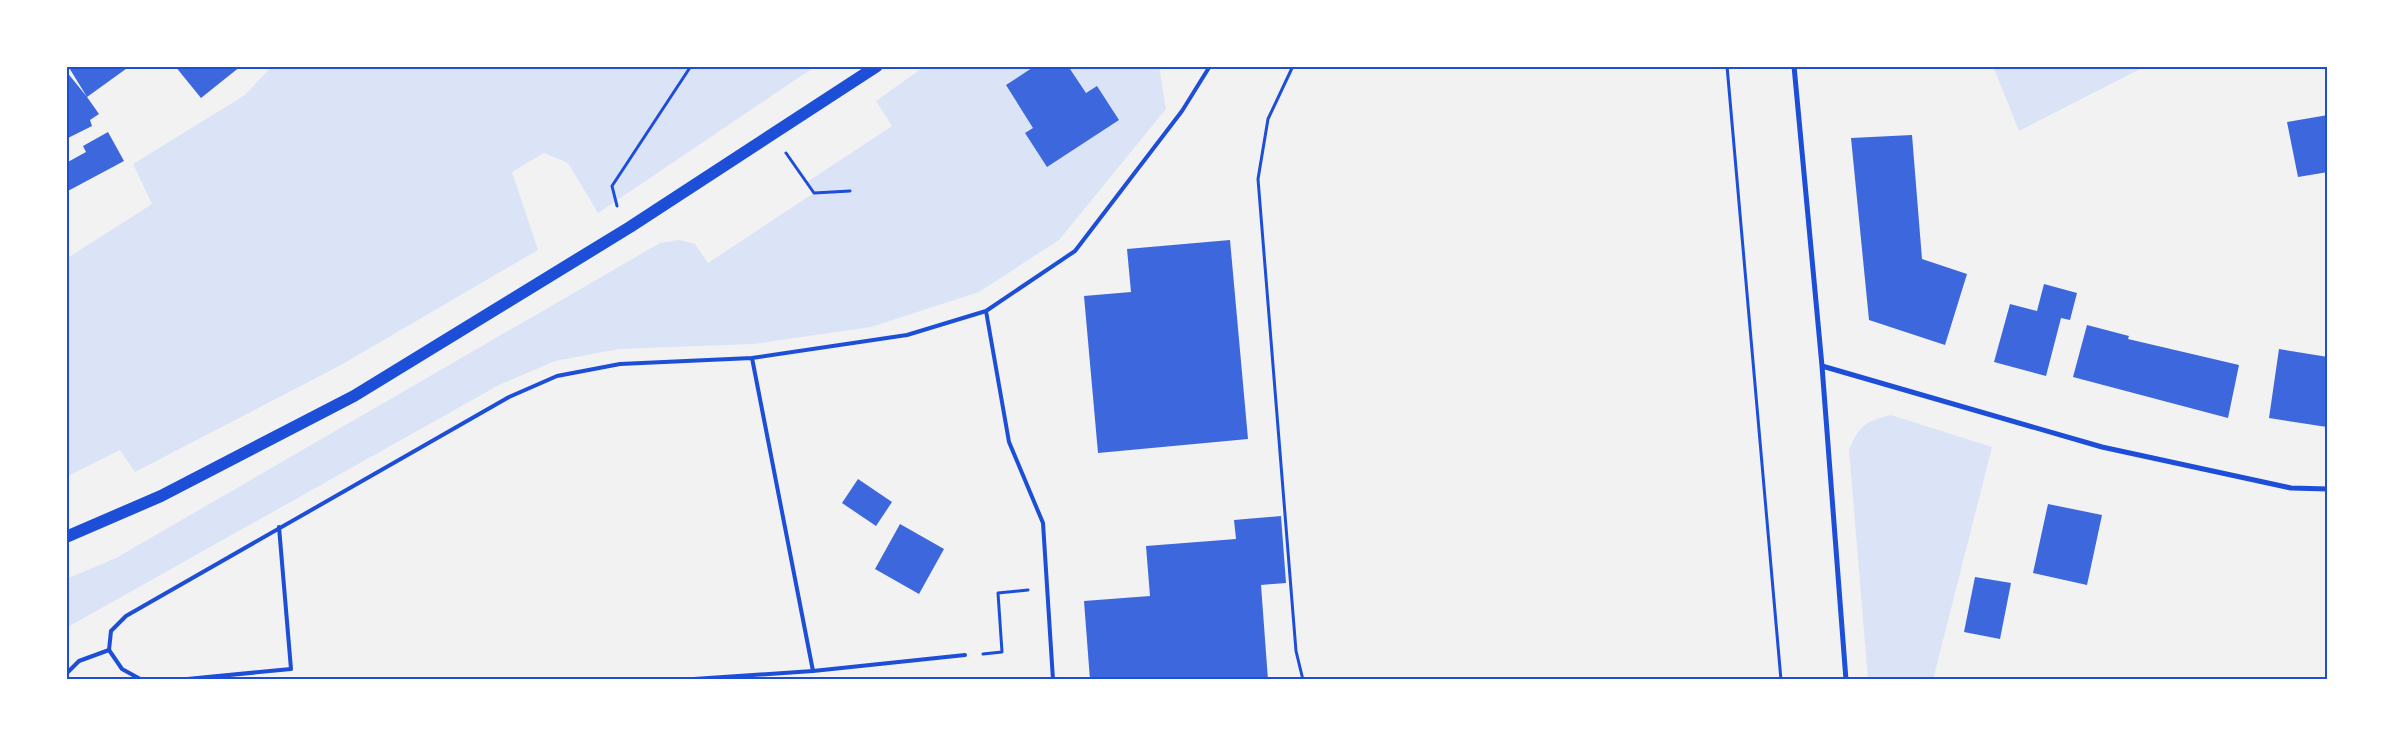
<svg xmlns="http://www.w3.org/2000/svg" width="2394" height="746" font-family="'Varela Round',sans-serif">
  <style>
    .green { fill: #dbe4f7 }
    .building { fill: #3d67dc }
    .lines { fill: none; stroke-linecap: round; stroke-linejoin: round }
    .path { stroke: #1d4ed8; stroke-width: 3 }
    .service { stroke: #1d4ed8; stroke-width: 4 }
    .minor { stroke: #1d4ed8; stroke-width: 5 }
    .primary { stroke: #1d4ed8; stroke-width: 12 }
    .neatline { fill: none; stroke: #1d4ed8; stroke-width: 2 }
  </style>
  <rect width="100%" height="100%" fill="#f2f2f2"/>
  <path class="green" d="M272 66H816L598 213 568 163 544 153 512 172 538 250 341 365 135 472 120 450 66 477V259L152 204 133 164 245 95Z
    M925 66H1159L1166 109 1059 240 979 292 871 327 753 344 619 349 555 361 499 385 66 628V579L116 558 660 243 679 240 695 244 708 263 814 193 807 182 892 126 876 101Z
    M1993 66H2146L2019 131Z
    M1891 415 1992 447 1933 680H1868L1849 450C1859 426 1865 421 1891 415Z"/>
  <path class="building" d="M68 66H130L87 97 99 114 90 120 92 126 66 139V71L87 97Z
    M175 66H241L201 98Z
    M1035 66H1068L1086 93 1097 86 1119 120 1047 167 1025 133 1033 128 1006 85Z
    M2328 115V172L2298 177 2287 122Z
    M108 132 124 161 66 192V163L86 152 83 146Z
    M1912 135 1922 259 1967 274 1945 345 1869 320 1851 138Z
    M1230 240 1248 439 1098 453 1084 296 1131 292 1127 249Z
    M2044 284 2077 293 2070 320 2061 318 2046 376 1994 362 2010 304 2037 311Z
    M2087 325 2129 336 2128 339 2239 365 2228 418 2073 377Z
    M2279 349 2328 357 2327 427 2269 418Z
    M858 479 892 502 876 526 842 503Z
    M2048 504 2102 515 2087 585 2033 573Z
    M1281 516 1286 583 1261 585 1268 680H1090L1084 601 1150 596 1146 546 1236 539 1234 520Z
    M900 524 944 549 919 594 875 569Z
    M1975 577 2011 583 2000 639 1964 632Z
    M962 677 963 680H944L943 678Z"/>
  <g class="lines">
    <path class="path" d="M1293 66 1268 119 1258 179 1296 651 1303 680
      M1727 66 1781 680
      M786 153 814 193 850 191
      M617 206 612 186 691 66
      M983 654 1002 652 998 593 1028 590"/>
    <path class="service" d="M752 358 813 671
      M66 674 79 661 109 650
      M142 680 122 669 109 650 111 631 126 616 509 397 557 376 620 364 752 358 907 335 986 311
      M177 680 291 669 279 527
      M679 680 813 671 965 655
      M1053 680 1043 523 1009 442 986 311 1075 251 1182 111 1210 66"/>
    <path class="minor" d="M1794 66 1822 366 1846 680
      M1822 366 2102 447 2291 488 2328 489"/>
    <path class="primary" d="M66 537 161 496 354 396 630 227 877 66"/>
  </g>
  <rect width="2394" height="746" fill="none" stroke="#ffffff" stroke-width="135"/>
  <rect x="68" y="68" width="2258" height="610" class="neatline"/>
</svg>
